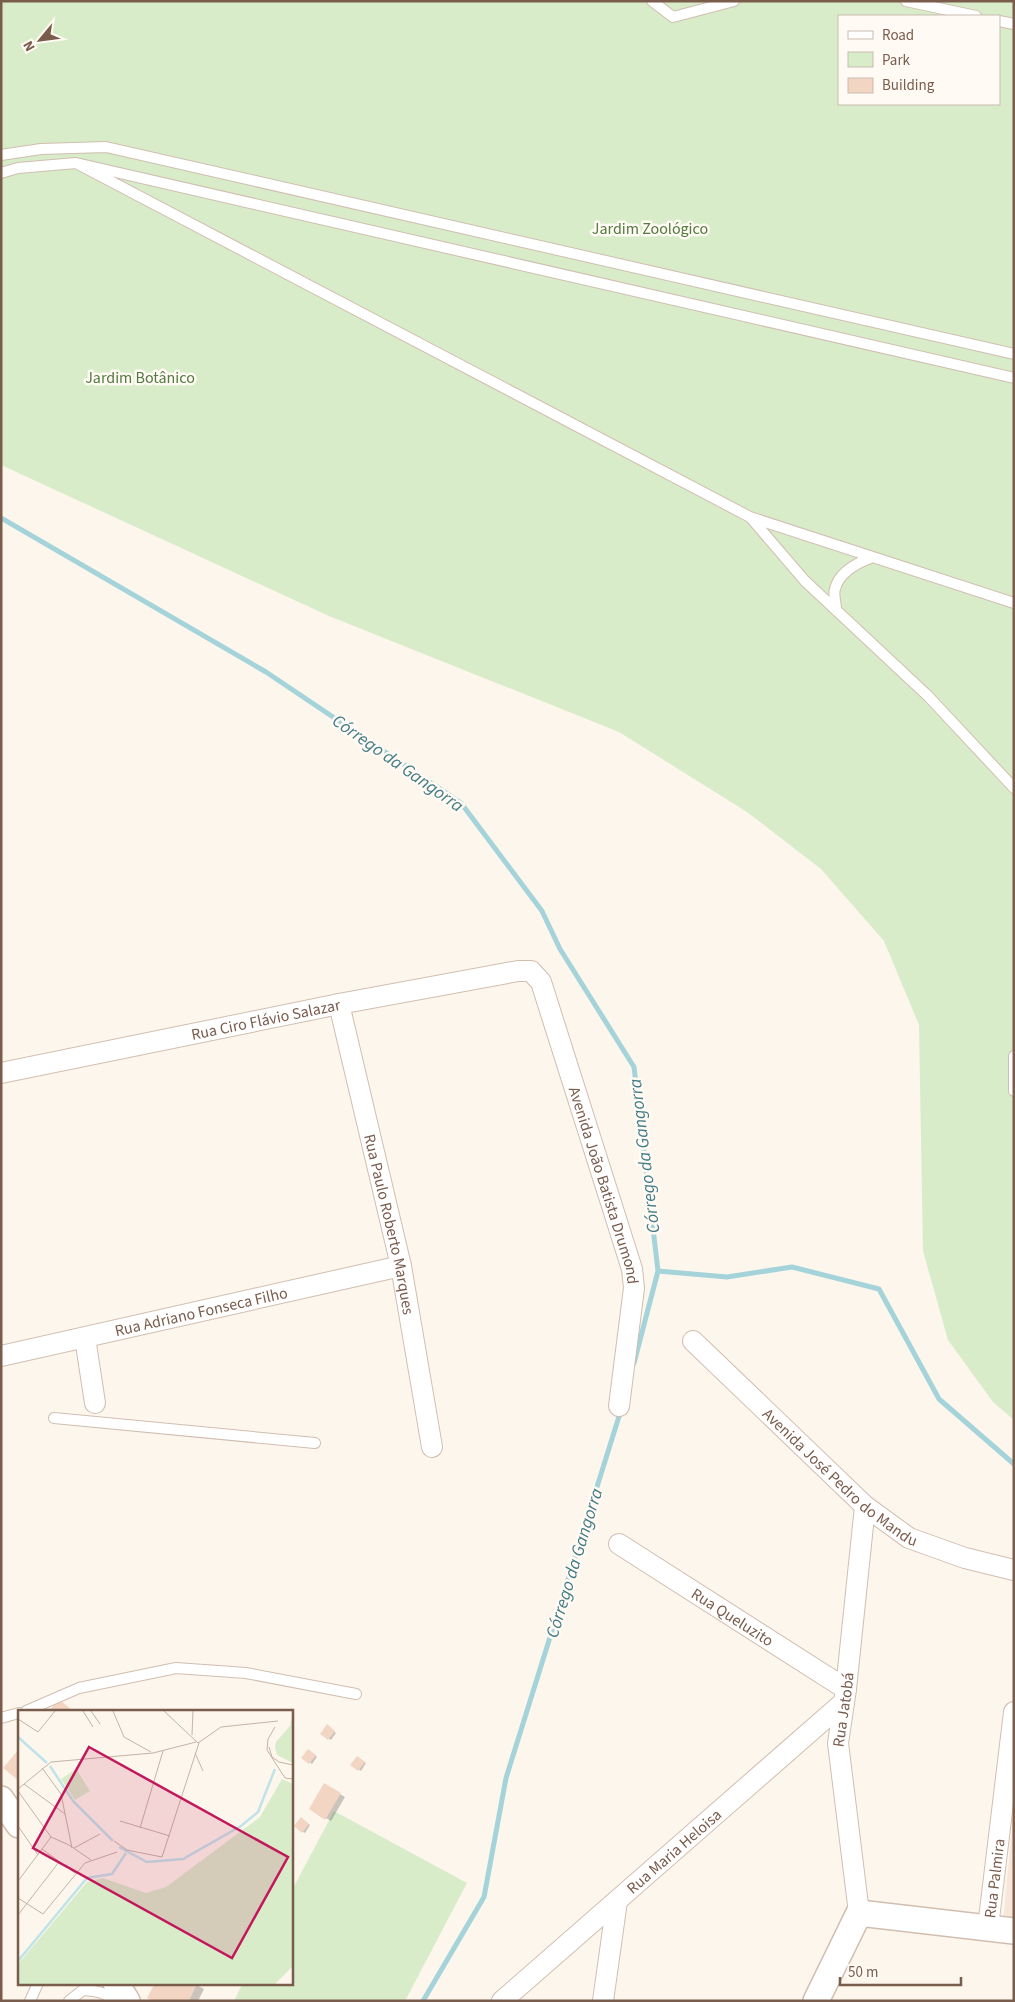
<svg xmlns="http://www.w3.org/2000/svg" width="1015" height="2002" font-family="'Source Sans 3',sans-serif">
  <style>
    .residential { fill: #f5e8da }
    .park { fill: #d8ecc9; fill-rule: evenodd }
    .shadow { fill: #0003 }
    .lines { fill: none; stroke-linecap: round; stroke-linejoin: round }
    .stream { stroke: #a5d3da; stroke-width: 5 }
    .building { fill: #f3d5c3 }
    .service-casing { stroke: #d1beb0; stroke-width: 12 }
    .minor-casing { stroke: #d1beb0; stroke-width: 22 }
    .tertiary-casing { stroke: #d1beb0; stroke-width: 28 }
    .service { stroke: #fff; stroke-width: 10 }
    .minor { stroke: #fff; stroke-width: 20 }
    .tertiary { stroke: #fff; stroke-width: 25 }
    .labels { text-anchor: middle; stroke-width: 5; stroke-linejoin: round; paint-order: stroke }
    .park-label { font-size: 16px; fill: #537a41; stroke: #fffaf3 }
    .street-label { font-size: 16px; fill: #7a5c4d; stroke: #fffaf3 }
    .water-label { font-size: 18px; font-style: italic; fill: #437c86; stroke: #fffaf3 }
    .inset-river { fill: none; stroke: #bfe3e8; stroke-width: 2.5 }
    .inset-road { fill: none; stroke: #c5b3a7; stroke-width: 1 }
    .view { fill: #c2185b; fill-opacity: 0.15; stroke: #c2185b; stroke-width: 2.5 }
    .inset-edge { fill: none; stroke: #7a5c4d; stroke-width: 2.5 }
  </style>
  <rect width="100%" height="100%" fill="#fdf6ec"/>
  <path class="residential" d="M1014 1807V1923L1003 1922Z"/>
  <path class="park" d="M1 1H1014V1420L993 1402 948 1340 923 1251 919 1025 884 941 821 869 747 812 619 732 329 616 1 465ZM839 16H999V104H839Z
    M334 1811 467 1883 405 2001H234L243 1983H291V1892Z"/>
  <path class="shadow" d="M329 1727 336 1733 331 1740 322 1733Z
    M308 1750 317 1757 312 1764 303 1757Z
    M358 1757 366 1763 361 1771 352 1764Z
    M325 1785 345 1797 331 1821 310 1809Z
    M302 1819 310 1825 305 1833 303 1832Z
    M193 1983 204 1989 198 2001H154Z"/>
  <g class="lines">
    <path class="stream" d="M1 518 266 672 461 803 542 911 560 949 634 1067 658 1271 634 1363
      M658 1271 727 1277 792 1267 879 1289 939 1399 1014 1464
      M423 2001 484 1897 506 1778 621 1410"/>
  </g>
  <path class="building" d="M59 1699 73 1711H49Z
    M327 1724 335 1731 328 1740 320 1734Z
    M19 1749V1781L3 1768Z
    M308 1749 316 1755 309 1764 301 1758Z
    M357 1756 365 1762 358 1771 350 1765Z
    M324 1783 341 1793 325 1820 309 1809Z
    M301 1817 309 1824 302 1833 294 1826Z
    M155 1983H195L197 1984 189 2001H152L147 1998Z"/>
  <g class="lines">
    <defs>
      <path id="service" d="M652 1 673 17 734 1
        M906 1 976 16
        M999 21 1014 24
        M1 155 41 149 106 147 1014 354
        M76 163 750 517 1014 603
        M1 173 18 168 76 163 1014 378
        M751 518 805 581 928 696 1014 788
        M836 609C836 603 833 594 835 589 839 572 859 562 873 557
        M1014 1056V1091
        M54 1418 315 1443
        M26 1711 79 1688 176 1668 246 1673 356 1694
        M1 1718 19 1713
        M30 2001 38 1983
        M69 2001 83 1990C94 1991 105 1991 113 2001"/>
      <g id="minor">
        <path id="s1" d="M339 1004 401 1266 432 1447"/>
        <path id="s2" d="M1 1073 339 1004 518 971H531L541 982 632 1269 634 1288 619 1406"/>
        <path d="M85 1338 95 1403"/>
        <path id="s3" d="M693 1341 865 1506 909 1538 965 1558 1014 1570"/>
        <path id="s4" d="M1 1356 401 1266"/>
        <path id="s5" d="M619 1544 846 1689"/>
        <path id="s6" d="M859 1913 838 1743 846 1689 865 1506"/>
        <path id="s7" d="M988 1927 1014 1712"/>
        <path id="s8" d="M502 2001 844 1702"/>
        <path d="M603 2001 617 1901"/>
      </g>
      <path id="tertiary" d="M1 1799 19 1825
        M116 1983 127 2001
        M816 2001 859 1913 1014 1931"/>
    </defs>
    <use href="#service" class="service-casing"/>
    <use href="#minor" class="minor-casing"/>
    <use href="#tertiary" class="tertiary-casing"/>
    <use href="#service" class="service"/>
    <use href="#minor" class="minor"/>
    <use href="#tertiary" class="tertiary"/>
  </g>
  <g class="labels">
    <g class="park-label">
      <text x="650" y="234">Jardim Zoológico</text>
      <text x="140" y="383">Jardim Botânico</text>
    </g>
    <g class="street-label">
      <text dy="6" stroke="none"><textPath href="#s2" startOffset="270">Rua Ciro Flávio Salazar</textPath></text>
      <text dy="6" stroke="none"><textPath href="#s2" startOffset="768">Avenida João Batista Drumond</textPath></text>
      <text dy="6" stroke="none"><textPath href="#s1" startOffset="226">Rua Paulo Roberto Marques</textPath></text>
      <text dy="6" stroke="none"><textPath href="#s4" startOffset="205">Rua Adriano Fonseca Filho</textPath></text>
      <text dy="6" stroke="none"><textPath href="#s3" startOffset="201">Avenida José Pedro do Mandu</textPath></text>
      <text dy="6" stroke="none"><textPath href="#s5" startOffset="135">Rua Queluzito</textPath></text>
      <text dy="6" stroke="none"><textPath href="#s6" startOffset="205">Rua Jatobá</textPath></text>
      <text dy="6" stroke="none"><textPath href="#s8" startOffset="228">Rua Maria Heloisa</textPath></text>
      <text dy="6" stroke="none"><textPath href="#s7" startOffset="49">Rua Palmira</textPath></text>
    </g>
    <g class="water-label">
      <text transform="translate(398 763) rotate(35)" y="6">Córrego da Gangorra</text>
      <text transform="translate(644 1156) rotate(-97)" y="6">Córrego da Gangorra</text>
      <text transform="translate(574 1563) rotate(-73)" y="6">Córrego da Gangorra</text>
    </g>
  </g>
  <g transform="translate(18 1710)">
    <rect width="275" height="275" fill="#fdf6ec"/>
    <path d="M275 1V53L259 45 257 37 258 32 272 16Z" fill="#d8ecc9"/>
    <path d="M58 59 72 81 57 90 43 69ZM264 69 275 74V256L257 274H0V254L69 172 85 168 128 183 148 177 242 107Z" fill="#d8ecc9"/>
    <path class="inset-river" d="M0 27 29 53M32 56 55 91 95 131M101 137 129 152 165 149 223 116 240 102 257 59M0 251 69 168 94 164 108 143"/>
    <path class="inset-road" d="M65 1 75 17M73 1 82 14M95 1 106 27 133 42M146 1 180 33 203 17 260 11M0 9 20 22 37 1M257 17 250 29 249 40 267 68 275 69M174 25 175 1M251 37 254 47 261 52 275 55M177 43 185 61M24 58 43 84 54 138M6 74 47 104M0 79 33 52 135 43 178 32M0 81 33 127M102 111 152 126M0 116 20 145M122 118 145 41M33 127 51 135 73 150M96 131 109 140 144 147 181 33M56 138 82 124M24 139 57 163M0 171 33 127M0 188 25 204 67 153 99 142M0 205 41 152"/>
    <path class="view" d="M71 37 270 147 214 248 15 138Z"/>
    <rect width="275" height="275" class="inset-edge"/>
  </g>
  <rect width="1015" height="2002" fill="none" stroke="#7a5c4d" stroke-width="5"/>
  <rect x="838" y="15" width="162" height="90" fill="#fffaf3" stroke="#cabbb1"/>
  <rect x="848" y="31" width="25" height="8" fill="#ffffff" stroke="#cabbb1"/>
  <text x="882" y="40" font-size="15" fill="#7a5c4d">Road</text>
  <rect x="848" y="52" width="25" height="15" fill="#d8ecc9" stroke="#cabbb1"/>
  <text x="882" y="65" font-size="15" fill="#7a5c4d">Park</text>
  <rect x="848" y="78" width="25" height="15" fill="#f3d5c3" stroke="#cabbb1"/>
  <text x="882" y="90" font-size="15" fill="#7a5c4d">Building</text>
  <g transform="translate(40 40) rotate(241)" stroke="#fffaf3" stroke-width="4" paint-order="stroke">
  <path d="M0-4L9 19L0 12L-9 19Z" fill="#7a5c4d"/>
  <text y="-8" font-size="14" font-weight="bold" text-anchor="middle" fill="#7a5c4d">N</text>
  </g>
  <path d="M840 1977v8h121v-8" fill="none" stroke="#7a5c4d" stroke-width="2.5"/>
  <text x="848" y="1977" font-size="15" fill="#7a5c4d" stroke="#fffaf3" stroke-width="4" paint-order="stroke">50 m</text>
</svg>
